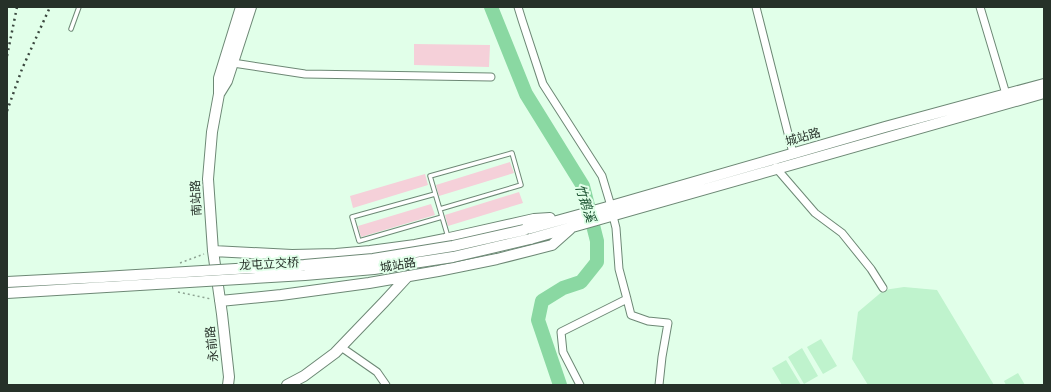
<svg xmlns="http://www.w3.org/2000/svg" width="1051" height="392" font-family="Signika,'Noto Sans SC',sans-serif">
  <style>
    .green { fill: #bff3cd }
    .lines { fill: none; stroke-linecap: round; stroke-linejoin: round }
    .river { stroke: #8ad8a2; stroke-width: 14 }
    .building { fill: #f5d0d9 }
    .lane-casing { stroke: #6d8875; stroke-width: 5.5 }
    .street-casing { stroke: #6d8875; stroke-width: 9 }
    .secondary-casing { stroke: #6d8875; stroke-width: 12 }
    .path { stroke: #8ea393; stroke-width: 1.5; stroke-dasharray: 2 3; stroke-linecap: butt }
    .lane { stroke: #fff; stroke-width: 3.5 }
    .street { stroke: #fff; stroke-width: 7 }
    .secondary { stroke: #fff; stroke-width: 10 }
    .rail { stroke: #3b483f; stroke-width: 2.5; stroke-dasharray: 2 4; stroke-linecap: butt }
    .secondary-bridge-casing { stroke: #6d8875; stroke-width: 12; stroke-linecap: butt }
    .secondary-bridge { stroke: #fff; stroke-width: 10 }
    .labels { text-anchor: middle; stroke-width: 4; stroke-linejoin: round; paint-order: stroke }
    .street-label { font-size: 12px; fill: #263129; stroke: #e1ffe9 }
    .water-label { font-size: 13px; font-style: italic; fill: #1a5230; stroke: #e1ffe9 }
  </style>
  <rect width="100%" height="100%" fill="#e1ffe9"/>
  <path class="green" d="M904 287 937 290 994 385H868L852 359 858 312 884 290Z
    M821 339 837 366 823 374 807 347Z
    M802 348 818 376 804 384 788 357Z
    M786 360 801 385H782L772 368Z
    M1018 373 1025 385H1006L1004 381Z"/>
  <g class="lines">
    <path class="river" d="M491 7 526 94 583 186 597 241V262L581 282 563 288 542 301 538 320 560 385"/>
  </g>
  <path class="building" d="M414 44 490 45 489 67 414 65Z
    M510 162 514 173 439 196 436 185Z
    M425 174 428 185 353 208 350 196Z
    M519 192 523 203 448 226 445 215Z
    M431 204 435 215 361 237 358 226Z"/>
  <g class="lines">
    <defs>
      <path id="lane" d="M71 29 79 7
        M435 194 352 217 359 241 442 217
        M440 209 521 185 512 153 430 176 448 237"/>
      <path id="street" d="M518 7 522 20 543 84 602 176 611 206
        M756 7 793 153
        M980 7 1006 94
        M233 63 305 74 491 77
        M776 167 777 169 815 213 842 233 871 269 883 288
        M627 299 631 315 648 321 668 323 662 357 659 385
        M341 347 377 372 386 385
        M580 385 563 352 561 332 627 299 619 269 616 228 613 216"/>
      <path id="secondary" d="M219 94 227 81 251 7
        M524 230 604 208 885 127 1044 84
        M530 239 1044 93
        M213 251 292 255 336 254 370 251 415 245 445 239 534 219 550 218
        M220 301 281 295 369 283 438 271 497 259 552 245 570 229
        M228 385 229 377 222 314 213 251 208 179 212 132 219 94V78L241 7
        M287 385 304 376 335 353 384 302 408 276"/>
    </defs>
    <use href="#lane" class="lane-casing"/>
    <use href="#street" class="street-casing"/>
    <use href="#secondary" class="secondary-casing"/>
    <path class="path" d="M180 263 204 254
      M178 292 211 299"/>
    <use href="#lane" class="lane"/>
    <use href="#street" class="street"/>
    <use href="#secondary" class="secondary"/>
    <path class="rail" d="M7 56 17 7
      M7 111 22 69 50 7"/>
    <defs>
      <path id="secondary-bridge" d="M7 282 103 277 304 265 373 259 453 246 524 230
        M7 293 305 275 374 269 453 257 530 239"/>
    </defs>
    <use href="#secondary-bridge" class="secondary-bridge-casing"/>
    <use href="#secondary-bridge" class="secondary-bridge"/>
  </g>
  <g class="labels">
    <g class="street-label">
      <text transform="translate(803 137) rotate(-16)" y="4">城站路</text>
      <text transform="translate(196 198) rotate(-93)" y="4">南站路</text>
      <text transform="translate(269 264) rotate(-3)" y="4">龙屯立交桥</text>
      <text transform="translate(398 265) rotate(-9)" y="4">城站路</text>
      <text transform="translate(212 344) rotate(-96)" y="4">永前路</text>
    </g>
    <g class="water-label">
      <text transform="translate(586 203) rotate(72)" y="5">竹鹅溪</text>
    </g>
  </g>
  <rect width="1051" height="392" fill="none" stroke="#263129" stroke-width="16"/>
</svg>
